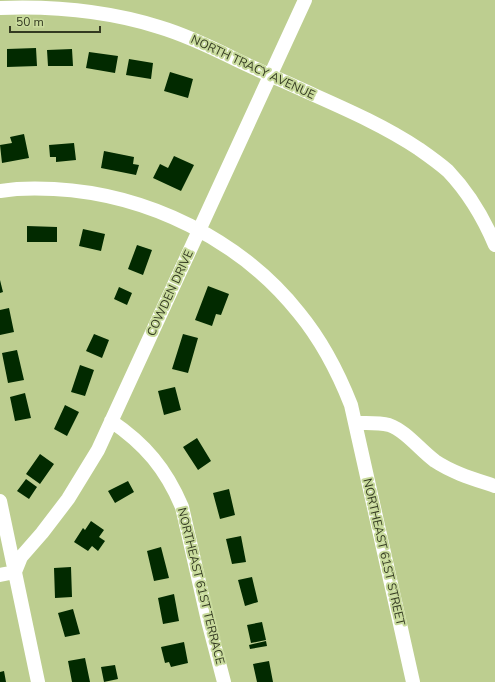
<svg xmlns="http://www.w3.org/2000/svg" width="495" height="682" font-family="'Nunito Sans',sans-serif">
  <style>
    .building { fill: #022a00 }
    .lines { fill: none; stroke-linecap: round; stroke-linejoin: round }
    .minor { stroke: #fff; stroke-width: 14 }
    .labels { text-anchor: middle; stroke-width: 4; stroke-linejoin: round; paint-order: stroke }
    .street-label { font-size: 12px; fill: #333a21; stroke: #c9db9d }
  </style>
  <rect width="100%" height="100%" fill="#bdce90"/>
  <path class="building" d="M36 48 37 66 7 67V49Z
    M72 49 73 66H48L47 50Z
    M89 52 118 56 115 73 86 68Z
    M129 59 153 63 151 79 126 75Z
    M170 72 193 79 188 98 164 91Z
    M24 134 29 158 2 163 0 145 12 143 10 137Z
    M74 143 76 160 56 162V157H50L49 145Z
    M104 151 134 157 133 164 139 165 136 175 101 168Z
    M174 156 194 165 181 191 153 178 160 164 168 168Z
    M27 226 57 227V242H27Z
    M83 229 105 234 101 251 79 246Z
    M137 245 152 250 143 275 128 269Z
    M0 280 3 292 0 293Z
    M208 286 229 294 221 315 216 314 212 326 195 320Z
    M119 287 132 293 127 305 114 299Z
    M9 308 14 332 0 335V310Z
    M94 334 109 340 102 358 86 351Z
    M183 334 198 338 188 373 172 369Z
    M17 350 24 380 8 383 2 353Z
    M80 365 94 370 85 396 71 392Z
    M175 387 181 410 164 415 158 391Z
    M25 393 31 418 15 421 10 397Z
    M65 405 79 412 67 436 54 429Z
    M197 438 211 461 198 470 183 447Z
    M40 454 54 464 40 484 26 474Z
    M26 479 37 487 29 499 17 491Z
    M128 481 134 492 115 503 108 491Z
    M229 489 235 515 220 519 213 493Z
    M91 521 104 530 99 537 105 541 98 551 92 546 88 551 74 542 83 528 85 530Z
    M241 536 246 562 232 564 226 539Z
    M161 547 169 578 154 581 147 551Z
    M71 567 72 597 55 598 54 568Z
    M252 577 258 602 245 606 238 580Z
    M174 594 179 621 163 624 158 598Z
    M73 609 80 634 65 637 58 613Z
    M262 622 266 640 251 643 247 625Z
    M266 641 267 646 250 649 249 645Z
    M184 642 188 663 171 667 169 662 165 663 161 647Z
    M85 658 90 682H72L68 661Z
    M269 661 273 682H257L253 664Z
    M115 665 118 679 104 682 101 667Z
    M4 671 6 682H0V672Z"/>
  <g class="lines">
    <path class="minor" d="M0 8C53 6 108 11 159 27 186 35 211 47 237 60 262 72 288 83 314 95 350 111 386 127 419 149 429 156 439 163 448 171 468 192 484 219 495 245
      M0 191C18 188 37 188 54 189 148 194 241 240 299 313 322 341 338 372 351 405L413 682
      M111 421C145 444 166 469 182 507L208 621 224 682
      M355 423C366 423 378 422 389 425 406 431 420 450 435 461 453 473 474 479 495 486
      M0 501 38 682
      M0 575 15 572 21 557 42 533 68 499 98 450 305 0"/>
  </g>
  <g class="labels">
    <g class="street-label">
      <text transform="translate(253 67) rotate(25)" y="4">NORTH TRACY AVENUE</text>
      <text transform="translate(170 293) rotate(-65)" y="4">COWDEN DRIVE</text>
      <text transform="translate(384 552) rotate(77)" y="4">NORTHEAST 61ST STREET</text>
      <text transform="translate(201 586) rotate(76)" y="4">NORTHEAST 61ST TERRACE</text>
    </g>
  </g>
  <path d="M10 26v6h90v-6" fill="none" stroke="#333a21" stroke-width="2"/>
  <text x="16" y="26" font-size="12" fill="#333a21" stroke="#c9db9d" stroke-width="3" paint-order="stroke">50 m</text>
</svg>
